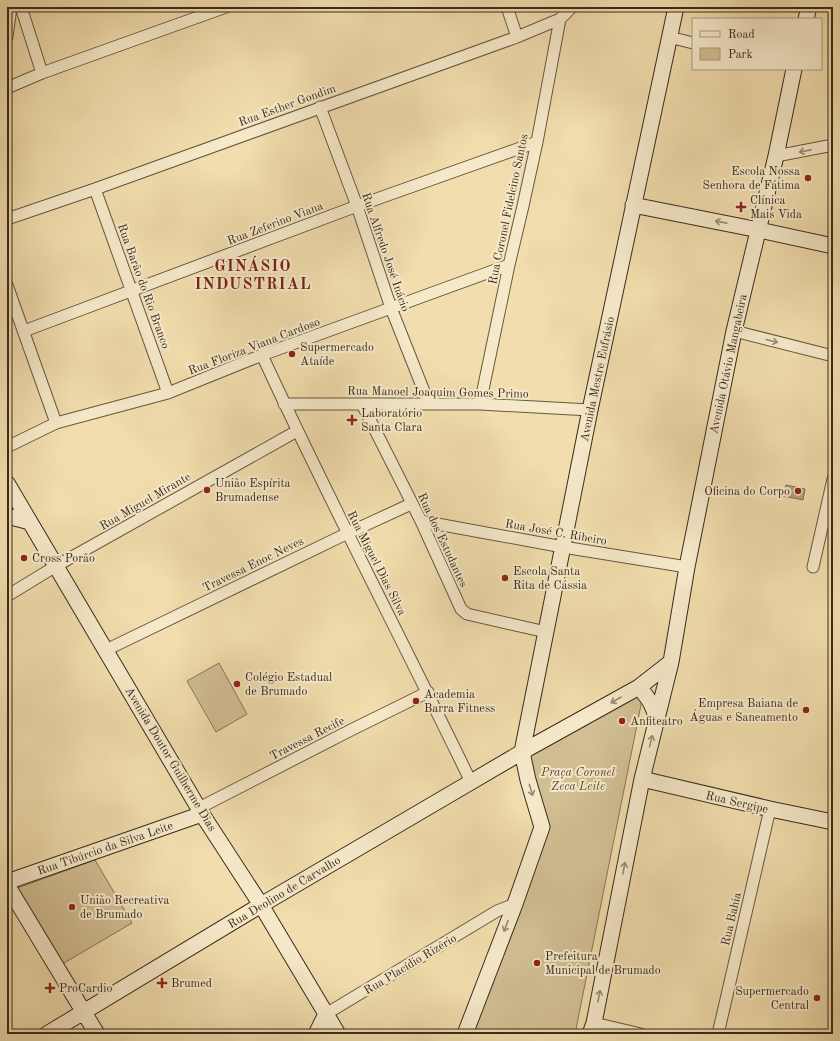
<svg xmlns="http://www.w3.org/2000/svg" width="840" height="1041" font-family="'Old Standard TT',serif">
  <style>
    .green { fill: #d2bf94; stroke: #867558 }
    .water { fill: #b2a07c; stroke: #827156 }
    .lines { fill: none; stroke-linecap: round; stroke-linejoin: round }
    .street-casing { stroke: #675840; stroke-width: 13 }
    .secondary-casing { stroke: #392b1c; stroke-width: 17 }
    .street { stroke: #f6e9ca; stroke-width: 11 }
    .secondary { stroke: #f6e9ca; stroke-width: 15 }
    .oneway { stroke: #988a73 }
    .poi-dot { fill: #8f2418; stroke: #f6e9ca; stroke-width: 1.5 }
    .labels { text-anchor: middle; stroke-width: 4; stroke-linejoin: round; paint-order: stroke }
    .street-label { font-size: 12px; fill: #392b1c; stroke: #f6e9ca }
    .poi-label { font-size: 12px; fill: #392b1c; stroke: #f6e9ca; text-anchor: start }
    .park-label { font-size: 12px; font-style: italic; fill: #584934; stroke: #f6e9ca }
    .district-label { font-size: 16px; font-weight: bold; letter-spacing: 1px; fill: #7a1f14; stroke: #f6e9ca }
  </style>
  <rect width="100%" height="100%" fill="#f1ddad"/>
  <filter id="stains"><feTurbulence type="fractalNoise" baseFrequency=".005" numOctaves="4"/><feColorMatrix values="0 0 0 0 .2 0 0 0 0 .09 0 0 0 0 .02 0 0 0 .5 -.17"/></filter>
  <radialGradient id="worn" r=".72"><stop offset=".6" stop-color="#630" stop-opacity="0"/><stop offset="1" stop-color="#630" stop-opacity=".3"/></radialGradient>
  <path class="green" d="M219 663 247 714 216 732 187 681Z
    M634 693 642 700 575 1034H469L544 828 523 761 534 749Z
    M95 860 132 923 59 966 12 890Z"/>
  <path class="water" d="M786 485 805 489 803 500 783 496Z"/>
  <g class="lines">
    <defs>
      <path id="street" d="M21 7 42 73
        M507 7 517 37
        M7 37 11 7
        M669 37 693 43
        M7 88 42 73 226 7
        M320 107 357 206 391 308 429 404
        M776 156 833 145
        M95 189 168 393
        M7 219 95 189 517 37 560 19 572 7
        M7 285 56 423
        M24 331 357 206 537 142
        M734 331 833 356
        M262 355C328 499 402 639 471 782
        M284 404H480L590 410
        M362 404 421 521 461 609 467 614 546 632
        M480 404 509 265 523 206 537 142 560 19
        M7 447 56 423 168 393 262 355 509 265
        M421 521 563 547 687 567
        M813 567 833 479
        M7 596 56 566 297 431
        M106 650 348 533 411 504
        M199 808 351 730 428 692
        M326 1014 497 911 515 904
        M594 1023 641 1034
        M718 1034 770 809"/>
      <path id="secondary" d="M806 19 809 7
        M633 205 759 230 833 246
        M7 483 202 814 261 905 338 1034
        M7 516 30 522
        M639 687C647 697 655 706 656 720
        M642 779 770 809 833 822
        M7 882 202 814
        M7 885 97 1034
        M47 1034 261 905 471 782 529 748 639 687 671 662
        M316 1034 326 1014
        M465 1034 515 904 542 827 528 780 522 752 590 410 676 7
        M590 1034 594 1023 642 779 671 662 687 567 734 331 776 156 794 69"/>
    </defs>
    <use href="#street" class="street-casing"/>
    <use href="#secondary" class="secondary-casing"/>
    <use href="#street" class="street"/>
    <use href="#secondary" class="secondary"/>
  </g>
  <defs><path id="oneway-shaft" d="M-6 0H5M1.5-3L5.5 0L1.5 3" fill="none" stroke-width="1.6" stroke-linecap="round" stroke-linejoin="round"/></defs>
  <g class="oneway">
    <use href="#oneway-shaft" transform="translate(805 151) rotate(169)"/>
    <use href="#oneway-shaft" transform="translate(721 222) rotate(-169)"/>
    <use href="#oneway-shaft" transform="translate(772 341) rotate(14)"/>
    <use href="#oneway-shaft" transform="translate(616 700) rotate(150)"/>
    <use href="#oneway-shaft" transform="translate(651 741) rotate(-76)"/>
    <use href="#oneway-shaft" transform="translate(531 790) rotate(73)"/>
    <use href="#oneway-shaft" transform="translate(624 868) rotate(-79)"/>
    <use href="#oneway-shaft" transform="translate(506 926) rotate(111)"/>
    <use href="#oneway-shaft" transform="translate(599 996) rotate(-79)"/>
  </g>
  <g class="poi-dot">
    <circle cx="808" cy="178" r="4"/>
    <path d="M739 201h4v4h4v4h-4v4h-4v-4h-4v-4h4z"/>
    <circle cx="292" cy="354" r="4"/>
    <path d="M350 414h4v4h4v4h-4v4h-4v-4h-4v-4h4z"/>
    <circle cx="207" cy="490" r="4"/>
    <circle cx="798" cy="491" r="4"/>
    <circle cx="24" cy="558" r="4"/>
    <circle cx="505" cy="578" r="4"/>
    <circle cx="237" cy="684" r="4"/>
    <circle cx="416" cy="701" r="4"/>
    <circle cx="806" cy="710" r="4"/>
    <circle cx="622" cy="721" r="4"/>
    <circle cx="72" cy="907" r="4"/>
    <circle cx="537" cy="963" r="4"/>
    <path d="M160 977h4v4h4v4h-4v4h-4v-4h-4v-4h4z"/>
    <path d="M48 982h4v4h4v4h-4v4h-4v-4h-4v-4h4z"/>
    <circle cx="817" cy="998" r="4"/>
  </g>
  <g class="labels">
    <g class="street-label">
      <text transform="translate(287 105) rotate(-20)" y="4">Rua Esther Gondim</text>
      <text transform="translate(508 209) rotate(-78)" y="4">Rua Coronel Fidelcino Santos</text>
      <text transform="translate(275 223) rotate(-21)" y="4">Rua Zeferino Viana</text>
      <text transform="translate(386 252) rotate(71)" y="4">Rua Alfredo José Inácio</text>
      <text transform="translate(144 286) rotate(70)" y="4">Rua Barão do Rio Branco</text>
      <text transform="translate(254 346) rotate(-21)" y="4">Rua Floriza Viana Cardoso</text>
      <text transform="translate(728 364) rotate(-78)" y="4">Avenida Otávio Mangabeira</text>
      <text transform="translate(597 379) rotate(-78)" y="4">Avenida Mestre Eufrásio</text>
      <text transform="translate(438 392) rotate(1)" y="4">Rua Manoel Joaquim Gomes Primo</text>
      <text transform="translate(145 501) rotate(-30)" y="4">Rua Miguel Mirante</text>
      <text transform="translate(556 532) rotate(10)" y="4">Rua José C. Ribeiro</text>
      <text transform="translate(443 540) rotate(65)" y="4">Rua dos Estudantes</text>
      <text transform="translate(377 563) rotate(63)" y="4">Rua Miguel Dias Silva</text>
      <text transform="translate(253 564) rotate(-26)" y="4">Travessa Enoc Neves</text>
      <text transform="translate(307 738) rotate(-27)" y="4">Travessa Recife</text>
      <text transform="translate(171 759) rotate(59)" y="4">Avenida Doutor Guilherme Dias</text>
      <text transform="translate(737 802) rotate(13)" y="4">Rua Sergipe</text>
      <text transform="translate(105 848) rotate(-19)" y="4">Rua Tibúrcio da Silva Leite</text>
      <text transform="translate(284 892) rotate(-31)" y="4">Rua Deolino de Carvalho</text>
      <text transform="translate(731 919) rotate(-77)" y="4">Rua Bahia</text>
      <text transform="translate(410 964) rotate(-31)" y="4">Rua Placídio Rizério</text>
    </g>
    <g class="poi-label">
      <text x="800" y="175" text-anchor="end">Escola Nossa<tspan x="800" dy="14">Senhora de Fátima</tspan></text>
      <text x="750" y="204">Clínica<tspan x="750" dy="14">Mais Vida</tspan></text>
      <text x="300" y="351">Supermercado<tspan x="300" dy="14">Ataíde</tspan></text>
      <text x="361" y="417">Laboratório<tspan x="361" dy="14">Santa Clara</tspan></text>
      <text x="215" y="487">União Espírita<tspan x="215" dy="14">Brumadense</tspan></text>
      <text x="790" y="495" text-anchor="end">Oficina do Corpo</text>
      <text x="32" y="562">Cross Porão</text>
      <text x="513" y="575">Escola Santa<tspan x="513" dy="14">Rita de Cássia</tspan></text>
      <text x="245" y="681">Colégio Estadual<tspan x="245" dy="14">de Brumado</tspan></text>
      <text x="424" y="698">Academia<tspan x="424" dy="14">Barra Fitness</tspan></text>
      <text x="798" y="707" text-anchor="end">Empresa Baiana de<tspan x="798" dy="14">Águas e Saneamento</tspan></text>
      <text x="630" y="725">Anfiteatro</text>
      <text x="80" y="904">União Recreativa<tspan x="80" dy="14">de Brumado</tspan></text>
      <text x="545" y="960">Prefeitura<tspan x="545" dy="14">Municipal de Brumado</tspan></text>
      <text x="171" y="987">Brumed</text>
      <text x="59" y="992">ProCardio</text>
      <text x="809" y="995" text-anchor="end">Supermercado<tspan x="809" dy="14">Central</tspan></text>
    </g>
    <g class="park-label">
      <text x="578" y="776">Praça Coronel<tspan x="578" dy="14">Zeca Leite</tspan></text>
    </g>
    <g class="district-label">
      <text x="253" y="271">GINÁSIO<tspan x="253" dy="18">INDUSTRIAL</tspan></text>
    </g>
  </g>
  <rect width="840" height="1041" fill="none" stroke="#f1ddad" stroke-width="24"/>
  <rect x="8" y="8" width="824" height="1025" fill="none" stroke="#392b1c" stroke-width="2"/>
  <rect x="12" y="12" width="816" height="1017" fill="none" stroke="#392b1c"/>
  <rect x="692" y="18" width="130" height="52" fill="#f6e9ca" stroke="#aa9d84"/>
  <rect x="700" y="31" width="20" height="6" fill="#f6e9ca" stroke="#aa9d84"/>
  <text x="728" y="38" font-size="12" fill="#392b1c">Road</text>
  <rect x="700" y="48" width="20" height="12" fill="#d2bf94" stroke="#aa9d84"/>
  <text x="728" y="58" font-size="12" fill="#392b1c">Park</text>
  <rect width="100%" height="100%" filter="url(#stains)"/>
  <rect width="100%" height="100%" fill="url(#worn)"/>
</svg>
